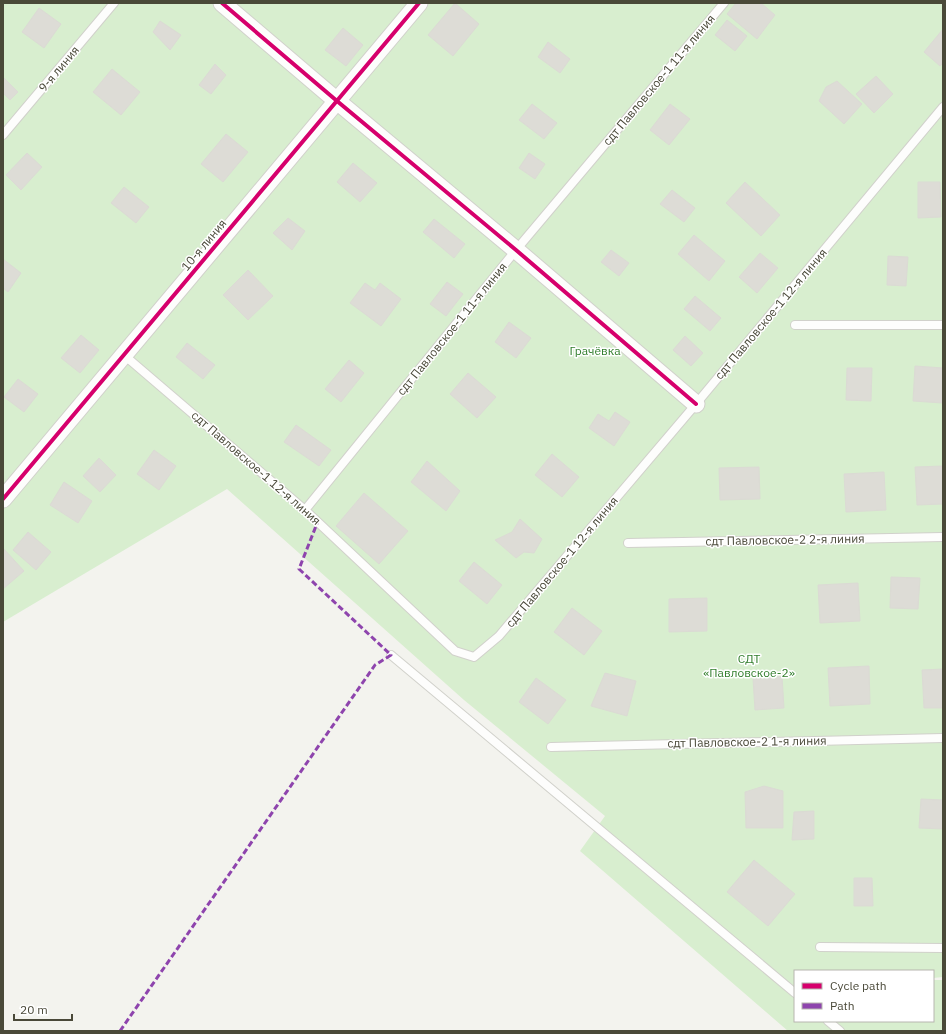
<svg xmlns="http://www.w3.org/2000/svg" width="946" height="1034" font-family="'IBM Plex Sans',sans-serif">
  <style>
    .green { fill: #d8eecf }
    .building { fill: #dddcd6; stroke: #dbdbd4 }
    .lines { fill: none; stroke-linecap: round; stroke-linejoin: round }
    .service-casing { stroke: #d1d1cb; stroke-width: 10 }
    .minor-casing { stroke: #d1d1cb; stroke-width: 19 }
    .service { stroke: #fdfdfc; stroke-width: 8 }
    .minor { stroke: #fdfdfc; stroke-width: 17 }
    .quiet { stroke: #8e44ad; stroke-width: 3; stroke-dasharray: 6 3; stroke-linecap: butt }
    .cycleway-casing { stroke: #fff; stroke-width: 6 }
    .cycleway { stroke: #d6006c; stroke-width: 4 }
    .labels { text-anchor: middle; stroke-width: 3; stroke-linejoin: round; paint-order: stroke }
    .street-label { font-size: 12px; fill: #4a4939; stroke: #fff }
    .park-label { font-size: 12px; fill: #307d2b; stroke: #fff }
  </style>
  <rect width="100%" height="100%" fill="#f3f3ee"/>
  <path class="green" d="M3 3H943V977L933 978V971H795V1021H933V980H943V1031H788L580 851 605 816 464 700 227 489 3 622Z"/>
  <path class="building" d="M455 3 479 24 453 56 428 35Z
    M736 3H761L775 15 757 39 727 14Z
    M39 8 61 24 44 48 22 32Z
    M727 20 747 36 735 51 715 35Z
    M160 21 181 35 170 50 153 32Z
    M343 28 363 45 346 66 325 50Z
    M943 29V63L940 66 924 52Z
    M548 42 570 59 560 73 538 57Z
    M215 64 226 75 211 94 199 85Z
    M112 69 140 92 121 115 93 92Z
    M876 76 893 94 874 113 856 94Z
    M4 78 18 92 10 100 3 93V79Z
    M837 81 862 104 844 124 819 101 826 87Z
    M532 104 557 123 544 139 519 120Z
    M670 104 690 119 669 145 650 130Z
    M226 134 248 152 223 182 201 164Z
    M27 153 42 167 21 190 6 175Z
    M529 153 545 164 535 179 519 168Z
    M353 163 377 183 360 202 337 182Z
    M745 182 780 215 761 236 726 203Z
    M918 182H940L941 217 918 218Z
    M124 187 149 207 136 223 111 203Z
    M672 190 695 208 684 222 660 204Z
    M288 218 305 231 292 250 273 233Z
    M434 219 465 244 454 258 423 232Z
    M694 235 725 261 709 281 678 254Z
    M611 250 629 263 619 276 601 262Z
    M760 253 778 268 757 293 739 277Z
    M888 256 908 257 906 286 887 285Z
    M3 259 21 273 8 292 3 288Z
    M248 270 273 296 248 320 223 295Z
    M447 282 463 294 446 316 430 304Z
    M365 283 375 290 380 283 401 299 381 326 350 303Z
    M695 296 721 318 710 331 684 309Z
    M509 322 531 338 516 358 495 342Z
    M81 335 99 350 80 373 61 358Z
    M685 336 703 353 691 366 673 350Z
    M187 343 215 365 203 379 176 357Z
    M349 360 364 373 341 402 325 389Z
    M915 366 943 368 942 403 913 401Z
    M847 368H872L871 401 846 400Z
    M468 373 496 397 477 418 450 394Z
    M18 379 38 394 24 412 4 397Z
    M615 412 630 422 614 446 589 428 598 414 609 421Z
    M296 425 331 450 319 466 284 442Z
    M154 450 176 466 159 490 137 474Z
    M552 454 579 477 562 497 535 475Z
    M99 458 116 475 100 492 83 476Z
    M427 461 460 491 446 511 411 482Z
    M943 466V504L917 505 915 467Z
    M759 467 760 499 720 500 719 468Z
    M884 472 886 510 846 512 844 474Z
    M64 482 92 501 78 523 50 505Z
    M364 493 408 531 379 564 336 526Z
    M520 519 542 539 534 553 524 552 516 558 495 540 512 532Z
    M28 532 51 552 36 570 13 550Z
    M4 549 24 571 3 589V550Z
    M474 562 502 585 487 604 459 581Z
    M891 577 920 578 918 609 890 608Z
    M858 583 860 621 820 623 818 585Z
    M707 598V631L669 632V599Z
    M572 608 602 631 584 655 554 632Z
    M869 666 870 704 830 706 828 668Z
    M943 669V708H924L922 670Z
    M605 673 636 681 627 716 591 706Z
    M782 676 784 708 755 710 753 678Z
    M536 678 566 700 548 724 519 702Z
    M764 786 783 791V828H746L745 792Z
    M921 799 943 800V829L919 828Z
    M814 811V839L792 840 794 812Z
    M754 860 795 894 768 926 727 892Z
    M854 878H872L873 906H854Z"/>
  <g class="lines">
    <defs>
      <path id="service" d="M3 135 114 3
        M795 325H943
        M124 355 305 510 455 651 474 657 499 636 696 404 943 107
        M305 510 516 250 724 3
        M628 543 943 537
        M391 655 795 993
        M551 747 943 738
        M820 947 943 948
        M828 1021 840 1031"/>
      <path id="minor" d="M222 3 337 101 516 250 696 404
        M3 499 419 3"/>
    </defs>
    <use href="#service" class="service-casing"/>
    <use href="#minor" class="minor-casing"/>
    <use href="#service" class="service"/>
    <use href="#minor" class="minor"/>
    <path class="quiet" d="M120 1031 375 665 391 655 299 569 318 521"/>
    <defs>
      <path id="cycleway" d="M222 3 337 101 516 250 696 404
        M3 499 419 3"/>
    </defs>
    <use href="#cycleway" class="cycleway-casing"/>
    <use href="#cycleway" class="cycleway"/>
  </g>
  <g class="labels">
    <g class="street-label">
      <text transform="translate(59 69) rotate(-50)" y="4">9-я линия</text>
      <text transform="translate(659 80) rotate(-50)" y="4">сдт Павловское-1 11-я линия</text>
      <text transform="translate(204 245) rotate(-50)" y="4">10-я линия</text>
      <text transform="translate(771 314) rotate(-50)" y="4">сдт Павловское-1 12-я линия</text>
      <text transform="translate(452 329) rotate(-51)" y="4">сдт Павловское-1 11-я линия</text>
      <text transform="translate(256 468) rotate(41)" y="4">сдт Павловское-1 12-я линия</text>
      <text transform="translate(785 540) rotate(-1)" y="4">сдт Павловское-2 2-я линия</text>
      <text transform="translate(562 562) rotate(-50)" y="4">сдт Павловское-1 12-я линия</text>
      <text transform="translate(747 742) rotate(-1)" y="4">сдт Павловское-2 1-я линия</text>
    </g>
    <g class="park-label">
      <text x="595" y="355">Грачёвка</text>
      <text x="749" y="663">СДТ<tspan x="749" dy="14">«Павловское-2»</tspan></text>
    </g>
  </g>
  <rect width="946" height="1034" fill="none" stroke="#4a4939" stroke-width="8"/>
  <rect x="794" y="970" width="140" height="52" fill="#ffffff" stroke="#b7b6b0"/>
  <rect x="802" y="983" width="20" height="6" fill="#d6006c" stroke="#b7b6b0"/>
  <text x="830" y="990" font-size="12" fill="#4a4939">Cycle path</text>
  <rect x="802" y="1003" width="20" height="6" fill="#8e44ad" stroke="#b7b6b0"/>
  <text x="830" y="1010" font-size="12" fill="#4a4939">Path</text>
  <path d="M14 1014v6h58v-6" fill="none" stroke="#4a4939" stroke-width="2"/>
  <text x="20" y="1014" font-size="12" fill="#4a4939" stroke="#ffffff" stroke-width="3" paint-order="stroke">20 m</text>
</svg>
